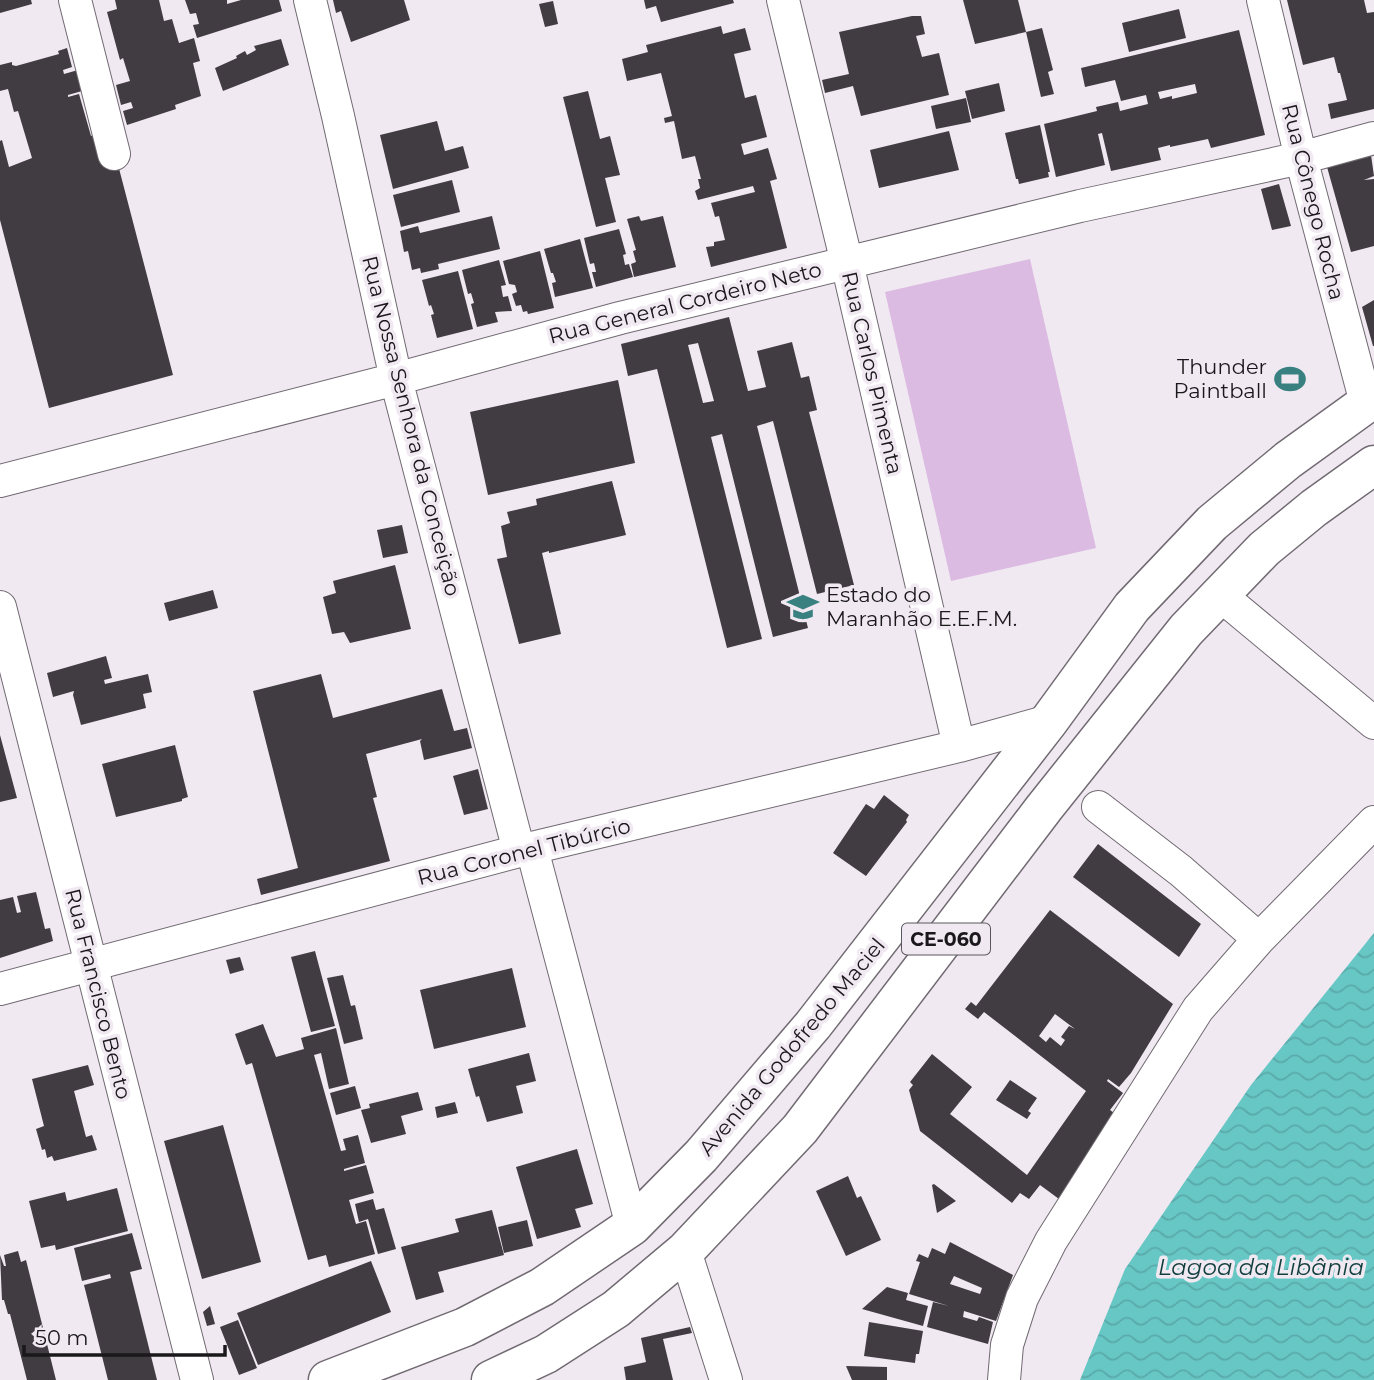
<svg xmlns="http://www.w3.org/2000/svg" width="1374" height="1380" font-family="Montserrat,sans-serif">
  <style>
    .park { fill: #dbbbe1 }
    .water { fill: url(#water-waves) }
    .building { fill: #413b42; fill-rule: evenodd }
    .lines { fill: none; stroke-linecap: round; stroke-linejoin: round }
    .street-casing { stroke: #716a72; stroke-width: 34 }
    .primary-casing { stroke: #716a72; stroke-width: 41 }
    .street { stroke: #fff; stroke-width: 32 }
    .primary { stroke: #fff; stroke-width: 38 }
    .labels { text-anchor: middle; stroke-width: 7; stroke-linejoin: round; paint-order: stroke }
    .shield { fill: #f1e9f2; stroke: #5a575c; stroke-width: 2 }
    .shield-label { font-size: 19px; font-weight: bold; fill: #1a181b }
    .street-label { font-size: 21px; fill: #1a181b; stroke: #f1e9f2 }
    .poi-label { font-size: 21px; fill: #1a181b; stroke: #f1e9f2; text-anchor: end }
    .water-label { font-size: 23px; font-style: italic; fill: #113f3e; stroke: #f1e9f2 }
  </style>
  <defs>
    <pattern id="water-waves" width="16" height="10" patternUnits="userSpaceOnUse" patternTransform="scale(1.75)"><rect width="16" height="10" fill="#67c7c5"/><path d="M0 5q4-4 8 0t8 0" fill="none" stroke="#59aaa9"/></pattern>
  </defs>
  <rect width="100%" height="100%" fill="#f1e9f2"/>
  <path class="park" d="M1030 259 1096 548 951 581 885 292Z"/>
  <path class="water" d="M1374 933V1380H1080L1125 1269 1251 1085Z"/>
  <path class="building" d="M0 0H31L32 4 0 13Z
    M115 0H159L164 21 172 19 179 43 194 38 200 61 193 63 201 96 175 105 176 109 127 125 123 111 133 108 131 102 121 105 116 85 130 81 123 58 120 60 107 12 117 9Z
    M185 0H227V4L241 0H279L282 11 197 38 193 25 199 24 196 13 190 14Z
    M333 0H404L410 20 351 42 341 11 336 13Z
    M644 0H733L734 3 661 22 656 6 646 9Z
    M963 0H1018L1026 32 1042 28 1053 70 1048 72 1054 94 1041 97 1026 32 975 44Z
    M1287 0H1364L1367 13 1374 12V109L1331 119 1328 104 1347 100 1340 73H1338L1334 57 1303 65Z
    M553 1 558 24 545 27 539 4Z
    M1179 9 1186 38 1129 52 1122 23Z
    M912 16H921L925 34 916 36 922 57 939 53 949 95 861 116 853 86 825 93 822 80 849 74 839 32Z
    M721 26 723 34 745 28 751 50 734 54 745 98 756 95 767 137 741 144 744 155 768 148 777 179 770 181 787 248 711 267 706 247 714 246V242L725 240 719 216 715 217 711 203 755 192 753 186 698 200 695 191 700 188 698 179H701L695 156 682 159 674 121 665 123 664 118 672 116 661 73 627 81 622 59 648 52 646 45Z
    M1239 30 1265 135 1211 148 1208 139 1170 147V145L1158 148 1161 160 1111 171 1102 133 1098 134 1105 165 1056 177 1044 124 1097 111 1096 107 1118 102 1120 111 1148 104 1146 95 1121 101 1115 80 1085 87 1081 68ZM1195 84 1197 93 1172 99V96L1160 99 1158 92Z
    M281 39 289 65 223 91 215 68 237 58 236 56 245 51 247 55 256 50 254 46Z
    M67 48 72 67 63 70 64 74 85 68 82 91 68 95V97L79 94 91 136 105 130 116 157 173 375 49 408 0 220V141L2 140 9 167 32 158 18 111 14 112 8 89 0 91V65L12 62V65L16 66 59 54 58 51Z
    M999 83 1005 111 972 119 965 91Z
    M588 91 600 139 610 136 620 175 605 178 616 222 596 227 563 97Z
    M966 98 971 122 936 129 931 106Z
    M437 121 445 151 463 146 469 168 393 189 380 135Z
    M1040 125 1050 172H1048L1049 177 1019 184 1018 179H1016L1005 133Z
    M949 131 959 170 879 188 870 150Z
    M1371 155 1374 176 1364 180 1374 179V246L1351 252 1327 167Z
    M452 180 460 212 401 227 393 195Z
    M1279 184 1291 226 1272 230 1261 189Z
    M492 216 500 249 438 264 439 269 421 273 420 268 412 270 408 251 404 252 400 231 418 226 420 233Z
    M639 216 641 221 663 216 676 267 634 277 631 264 636 262 633 251 636 250 627 219Z
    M619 229 626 254 623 255 625 265 629 264 633 277 596 287 592 272H596L594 263 590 264 584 238Z
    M580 239 593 288 555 297 552 283 556 282 553 273H551L544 249Z
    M540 251 554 308 528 314 527 311 523 312 521 305 516 306 512 294 517 292 515 285 509 284 503 261Z
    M499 260 506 285 501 286 503 297 508 296 512 311 495 312 498 322 477 327 471 304 474 303 471 293 468 294 462 270Z
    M458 271 473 329 437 338 431 315 434 314 431 305 429 306 422 280Z
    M1374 300V346H1373L1362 307Z
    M729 317 748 391 766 387 757 351 792 342 801 378 809 376 817 410 809 412 854 585 817 594 773 421 757 426 808 628 773 637 722 434 711 437 762 639 727 648 657 369 628 376 621 344ZM698 343 714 401 703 403 688 345Z
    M618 380 635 463 488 495 470 412Z
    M612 481 626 535 549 553V551L542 553 561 634 519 644 497 559 507 557 501 526 510 523 507 512 537 505 536 499Z
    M402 525 408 553 383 558 377 530Z
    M395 565 411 629 350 643 344 632 332 634 323 597 336 593 333 581Z
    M213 590 218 608 169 621 164 603Z
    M106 656 112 678 104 680 105 684 148 674 152 692 143 694 146 708 81 725 73 695 74 691 53 697 47 673Z
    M321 674 333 718 442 689 454 731 467 728 472 748 424 760 420 741 422 739 366 754 377 797 373 798 390 861 261 895 257 879 298 868 253 691Z
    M0 735 17 798 0 802Z
    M175 745 188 797 182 799V801L116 817 102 764Z
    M478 769 488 809 464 815 453 776Z
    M884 795 909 815 906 820 907 822 866 876 833 853 866 804 874 809Z
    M1098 844 1201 924 1179 957 1073 877Z
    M36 892 45 929 50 928 53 941 0 958V900L13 897 17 913 21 912 17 896Z
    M1050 910 1173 1004 1131 1073 1119 1087 1108 1079 1107 1081 1123 1093 1110 1110 1114 1113 1059 1199 1040 1185 1029 1199 1020 1193 1012 1203 920 1131 909 1090 913 1085 910 1082 932 1054 972 1087 950 1114 1027 1175 1086 1091 984 1012 978 1019 965 1009 971 1002 976 1006ZM1055 1014 1075 1029 1069 1026 1061 1037 1065 1040 1061 1046 1050 1037 1046 1042 1039 1036Z
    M315 951 335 1026 311 1032 291 957Z
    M240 957 244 970 230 974 226 960Z
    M512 968 526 1027 434 1049 420 990Z
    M343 975 351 1006 355 1005 363 1039 344 1044 327 978Z
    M263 1024 276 1057 304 1049 301 1038 336 1028 349 1084 329 1089 321 1053 314 1055 341 1151 346 1150 343 1139 358 1135 365 1163 344 1169V1171L366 1165 374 1193 349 1200 356 1224 366 1221 375 1254 329 1267 326 1255 308 1260 252 1063 246 1065 235 1034Z
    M529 1053 536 1081 516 1086 523 1113 487 1122 479 1096 476 1097 468 1069Z
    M88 1065 94 1085 74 1091 86 1137 92 1135 97 1150 54 1161 52 1156 47 1158 45 1149 42 1150 36 1129 44 1126 32 1079Z
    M1010 1080 1037 1098 1028 1111 1031 1113 1027 1119 996 1100Z
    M355 1086 361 1108 336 1115 330 1093Z
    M418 1092 423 1110 401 1116 406 1134 371 1143 361 1110 370 1108 369 1104Z
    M455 1102 458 1113 437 1118 435 1107Z
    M223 1125 261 1262 202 1279 164 1141Z
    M577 1149 593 1204 575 1209 581 1227 537 1239 516 1167Z
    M848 1176 857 1198 861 1196 881 1240 846 1256 816 1191Z
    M934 1184 956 1201 937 1213 932 1185Z
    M117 1188 128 1231 56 1250 55 1245 41 1248 29 1201 65 1192 67 1201Z
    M373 1199 376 1210 384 1208 396 1249 378 1254 368 1219 359 1222 355 1204Z
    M492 1210 504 1255 438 1272 444 1292 416 1300 401 1247 459 1232 455 1219Z
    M527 1220 533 1246 504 1253 498 1227Z
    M132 1233 142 1269 130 1272 157 1380H108L84 1285 111 1278 110 1274 82 1281 74 1248Z
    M950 1242 1013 1275 996 1321 964 1311 963 1317 977 1321 979 1317 993 1322 988 1344 927 1327 933 1302 949 1306 909 1294 920 1262 916 1261 919 1254 928 1258 932 1248 945 1254ZM954 1276 982 1288 980 1294 950 1284Z
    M18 1251 21 1262 26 1260 56 1380H27L10 1314H8L4 1300H2L0 1255 4 1266H6L4 1255Z
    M371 1261 391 1312 258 1365 237 1313Z
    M887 1287 908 1293 906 1300 928 1306 923 1326 862 1309Z
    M210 1306 215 1324 207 1326 203 1312Z
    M238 1320 257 1368 239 1375 220 1327Z
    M869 1322 923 1331 919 1354H916L915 1363 864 1356Z
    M690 1327 692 1333 663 1339 673 1380H626L624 1367 646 1362 641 1338Z
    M846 1366 887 1367V1380H852Z"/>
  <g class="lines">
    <defs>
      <path id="street" d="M75 0 114 154
        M310 0 338 116 396 379 519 851
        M783 0 847 263 959 746
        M1263 0 1301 158 1366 403
        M0 481 396 379 620 318 1080 206 1301 158 1374 138
        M1220 595 1374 723
        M0 607 197 1380
        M1098 807 1181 871 1259 939
        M532 849 632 1226
        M0 989 519 851 959 746 1049 721
        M685 1251 726 1380
        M1004 1380 1007 1345 1022 1298 1051 1241 1198 1009 1259 939 1374 822"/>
      <path id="primary" d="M328 1380 465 1327 542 1287 632 1226 701 1156 813 1025 1049 721 1132 607 1212 523 1288 460 1374 398
        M491 1380 546 1354 616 1309 685 1251 800 1129 1044 808 1186 630 1264 549 1314 508 1374 465"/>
    </defs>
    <use href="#street" class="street-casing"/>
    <use href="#primary" class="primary-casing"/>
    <use href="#street" class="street"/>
    <use href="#primary" class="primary"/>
  </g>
  <defs>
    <symbol id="stadium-bare" viewBox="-9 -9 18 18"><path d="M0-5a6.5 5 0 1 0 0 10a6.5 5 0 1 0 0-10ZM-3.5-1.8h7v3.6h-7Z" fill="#398180" stroke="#f1e9f2" stroke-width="2.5" paint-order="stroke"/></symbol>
    <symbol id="school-bare" viewBox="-9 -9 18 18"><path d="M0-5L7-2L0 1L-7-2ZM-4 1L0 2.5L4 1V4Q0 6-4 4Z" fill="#398180" stroke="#f1e9f2" stroke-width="2.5" paint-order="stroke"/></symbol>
  </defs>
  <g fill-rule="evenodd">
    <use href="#stadium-bare" x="1268" y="357" width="44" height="44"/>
    <use href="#school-bare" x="781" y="585" width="44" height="44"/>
  </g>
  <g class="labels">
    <rect class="shield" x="902" y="923.5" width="88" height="31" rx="5"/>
    <g class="shield-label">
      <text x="946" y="946">CE-060</text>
    </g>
    <g class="street-label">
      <text transform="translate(1313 202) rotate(76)" y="7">Rua Cônego Rocha</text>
      <text transform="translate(685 303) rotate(-14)" y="7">Rua General Cordeiro Neto</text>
      <text transform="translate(872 373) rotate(77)" y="7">Rua Carlos Pimenta</text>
      <text transform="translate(411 426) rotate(76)" y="7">Rua Nossa Senhora da Conceição</text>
      <text transform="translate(524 852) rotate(-14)" y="7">Rua Coronel Tibúrcio</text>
      <text transform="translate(98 994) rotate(76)" y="7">Rua Francisco Bento</text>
      <text transform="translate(792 1047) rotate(-50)" y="7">Avenida Godofredo Maciel</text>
    </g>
    <g class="poi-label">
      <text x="1267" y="374">Thunder<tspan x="1267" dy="24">Paintball</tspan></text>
      <text x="826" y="602" text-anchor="start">Estado do<tspan x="826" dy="24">Maranhão E.E.F.M.</tspan></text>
    </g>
    <g class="water-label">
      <text x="1261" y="1275">Lagoa da Libânia</text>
    </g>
  </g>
  <path d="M24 1345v10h201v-10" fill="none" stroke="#1a181b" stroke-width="3.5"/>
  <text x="35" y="1345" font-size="21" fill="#1a181b" stroke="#f1e9f2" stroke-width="5" paint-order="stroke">50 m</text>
</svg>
